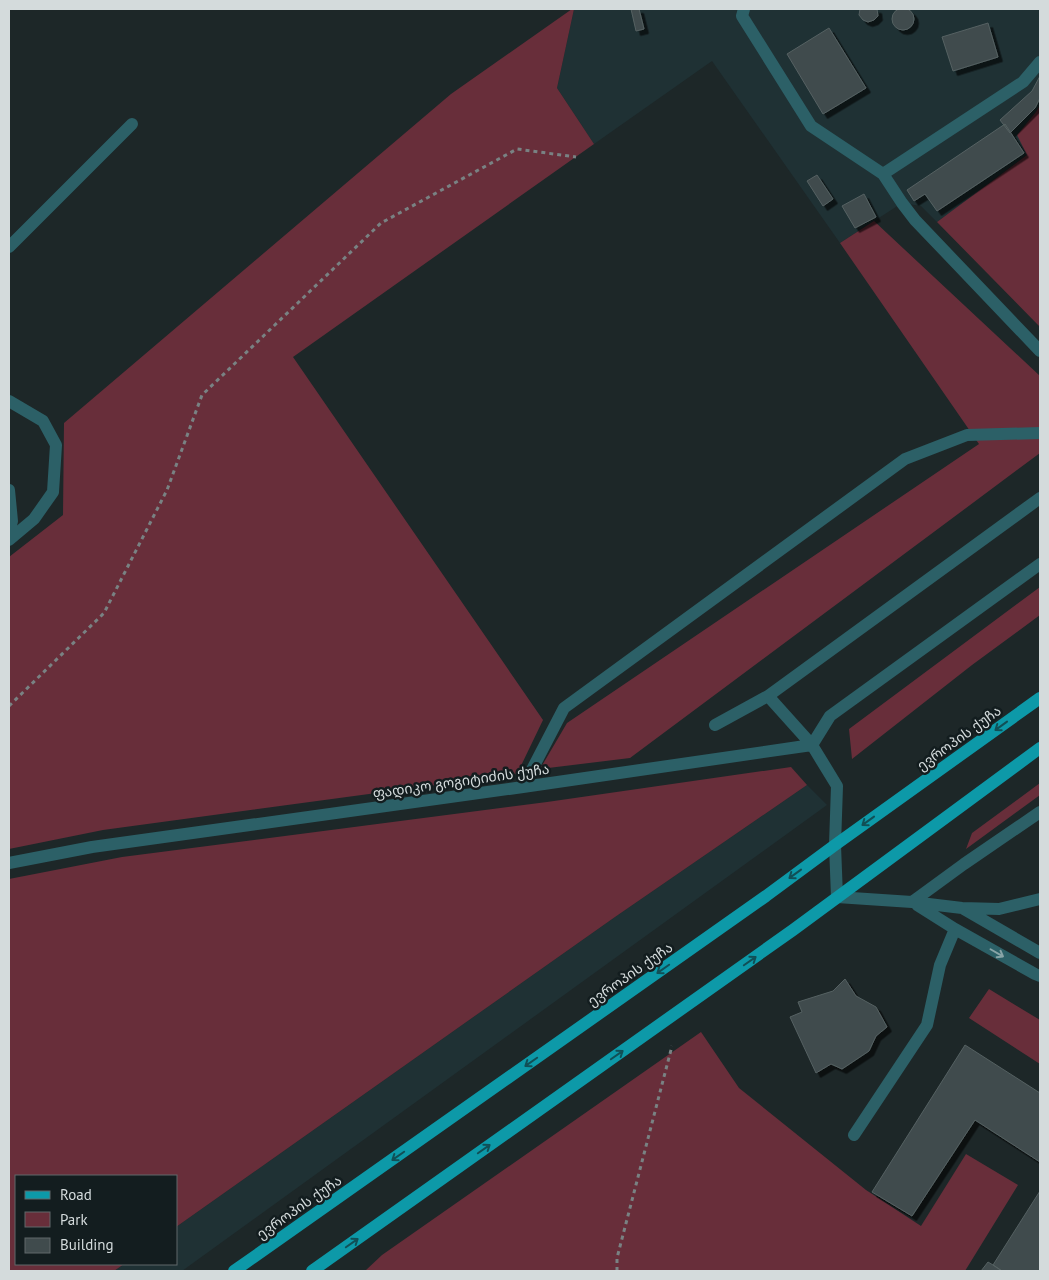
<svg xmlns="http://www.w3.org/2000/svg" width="1049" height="1280" font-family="'PT Sans','Noto Sans Georgian',sans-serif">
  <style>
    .built { fill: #1f3134 }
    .green { fill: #682e3a }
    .building { fill: #404b4d; stroke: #556162; filter: url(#shadow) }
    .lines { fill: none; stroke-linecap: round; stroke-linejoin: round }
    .path { stroke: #798283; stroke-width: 3; stroke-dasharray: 4 4; stroke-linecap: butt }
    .minor { stroke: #2c6067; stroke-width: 12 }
    .major { stroke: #0d99a8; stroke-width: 12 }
    .oneway { stroke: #114f56 }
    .oneway2 { stroke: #88a4a7 }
    .labels { text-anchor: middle; stroke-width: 5; stroke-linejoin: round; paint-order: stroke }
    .street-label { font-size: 14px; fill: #d4dbdc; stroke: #131d1f }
  </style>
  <defs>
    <filter id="shadow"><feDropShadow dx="4.5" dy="4.5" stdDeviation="0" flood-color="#0009"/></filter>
  </defs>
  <rect width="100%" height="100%" fill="#1d2728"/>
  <path class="built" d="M574 9H1040V105L1036 112 1027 155 937 222 921 206 902 203 840 243 712 61 594 144 557 88Z
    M807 785 827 805 182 1271H114L124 1264H176V1227L615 917Z"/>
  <path class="green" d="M572 9H574L557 88 594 144 293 357 543 720 517 774 103 830 9 849V557L63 515 64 423 451 94Z
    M1040 105V327L937 222 1027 155 1017 135 1036 112Z
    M874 221 1040 376V453L630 758 540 769 567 723 979 444 840 243Z
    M1040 587V615L972 665 852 759 849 729Z
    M791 767 807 785 615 917 176 1227V1176H16V1264H124L114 1271H9V879L122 857 547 802Z
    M1040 783V795L966 849 972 833Z
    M989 989 1040 1020V1064L969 1018Z
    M701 1032 739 1088 866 1190 921 1226 966 1154 1018 1185 965 1271H365L382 1255Z"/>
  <path class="building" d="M892 19a11 11 0 1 1 22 0a11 11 0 1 1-22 0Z
    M631 9H639L644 29 636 31Z
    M860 9H877L878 16 874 20 868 22 863 20 859 15Z
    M988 23 998 57 953 71 942 37Z
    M829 28 866 88 823 114 787 54Z
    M1040 76V98L1035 108 1010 133 1000 120 1032 91Z
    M1005 124 1024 153 937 211 925 194 914 201 907 190Z
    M817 175 833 199 823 206 807 181Z
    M864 194 876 217 855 228 842 206Z
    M845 979 856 996 876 1007 887 1027 876 1036 869 1051 842 1069 831 1064 816 1073 790 1017 802 1012 798 1002 833 991Z
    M965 1045 1040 1093V1162L975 1120 912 1216 872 1192Z
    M1040 1191V1271H1002L993 1265Z
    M988 1262 993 1265 1002 1271H981Z"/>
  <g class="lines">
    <path class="path" d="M9 706 104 613 167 490 202 395 381 223 517 149 576 157
      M617 1271V1258L672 1046"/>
    <path class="minor" d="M744 9 742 16 811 126 883 174 902 203 915 220 1040 351
      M883 174 1023 82 1040 62
      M9 247 132 124
      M9 401 43 421 56 445 53 492 34 519 9 540
      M9 490 12 521 9 533
      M1040 498 768 696 812 745 837 786 835 845 837 897 912 902 962 908 999 909 1040 899
      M715 725 768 696
      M812 745 830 716 1040 564
      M523 787 564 708 905 459 967 435 1040 433
      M9 863 92 847 523 787 812 745
      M912 902 964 864 1040 812
      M917 905 955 929 1035 974 1040 976
      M964 909 1040 953
      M854 1135 927 1025 940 965 955 929"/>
    <path class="major" d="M234 1271 766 896 835 845 1040 698
      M312 1271 793 930 1040 748"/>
  </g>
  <defs><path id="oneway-shaft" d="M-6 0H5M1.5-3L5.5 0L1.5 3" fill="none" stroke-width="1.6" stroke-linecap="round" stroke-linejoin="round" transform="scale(1.25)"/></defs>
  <g class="oneway">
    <use href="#oneway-shaft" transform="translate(1001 726) rotate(144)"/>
    <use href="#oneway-shaft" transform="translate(868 821) rotate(144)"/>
    <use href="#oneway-shaft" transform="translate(795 874) rotate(144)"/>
    <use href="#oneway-shaft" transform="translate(750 961) rotate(-35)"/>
    <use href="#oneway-shaft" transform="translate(663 969) rotate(145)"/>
    <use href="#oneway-shaft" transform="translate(617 1055) rotate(-35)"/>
    <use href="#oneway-shaft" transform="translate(531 1062) rotate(145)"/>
    <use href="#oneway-shaft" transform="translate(484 1149) rotate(-35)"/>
    <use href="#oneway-shaft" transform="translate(398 1156) rotate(145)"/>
    <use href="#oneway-shaft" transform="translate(352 1243) rotate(-35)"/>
  </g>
  <use class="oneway2" href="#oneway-shaft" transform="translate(997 953) rotate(30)"/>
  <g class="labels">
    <g class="street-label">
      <text transform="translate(959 738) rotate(-36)" y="5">ევროპის ქუჩა</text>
      <text transform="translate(461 781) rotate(-8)" y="5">ფადიკო გოგიტიძის ქუჩა</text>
      <text transform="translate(630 974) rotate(-35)" y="5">ევროპის ქუჩა</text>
      <text transform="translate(299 1207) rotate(-35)" y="5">ევროპის ქუჩა</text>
    </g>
  </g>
  <rect width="1049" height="1280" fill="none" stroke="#d4dbdc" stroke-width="20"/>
  <rect x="15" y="1175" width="162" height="90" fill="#131d1f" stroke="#60696b"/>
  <rect x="25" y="1191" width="25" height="8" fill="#0d99a8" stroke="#60696b"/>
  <text x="60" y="1200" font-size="15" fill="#d4dbdc">Road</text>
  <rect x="25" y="1212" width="25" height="15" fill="#682e3a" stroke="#60696b"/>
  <text x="60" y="1225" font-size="15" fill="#d4dbdc">Park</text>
  <rect x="25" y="1238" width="25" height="15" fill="#404b4d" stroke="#60696b"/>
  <text x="60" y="1250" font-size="15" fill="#d4dbdc">Building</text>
</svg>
